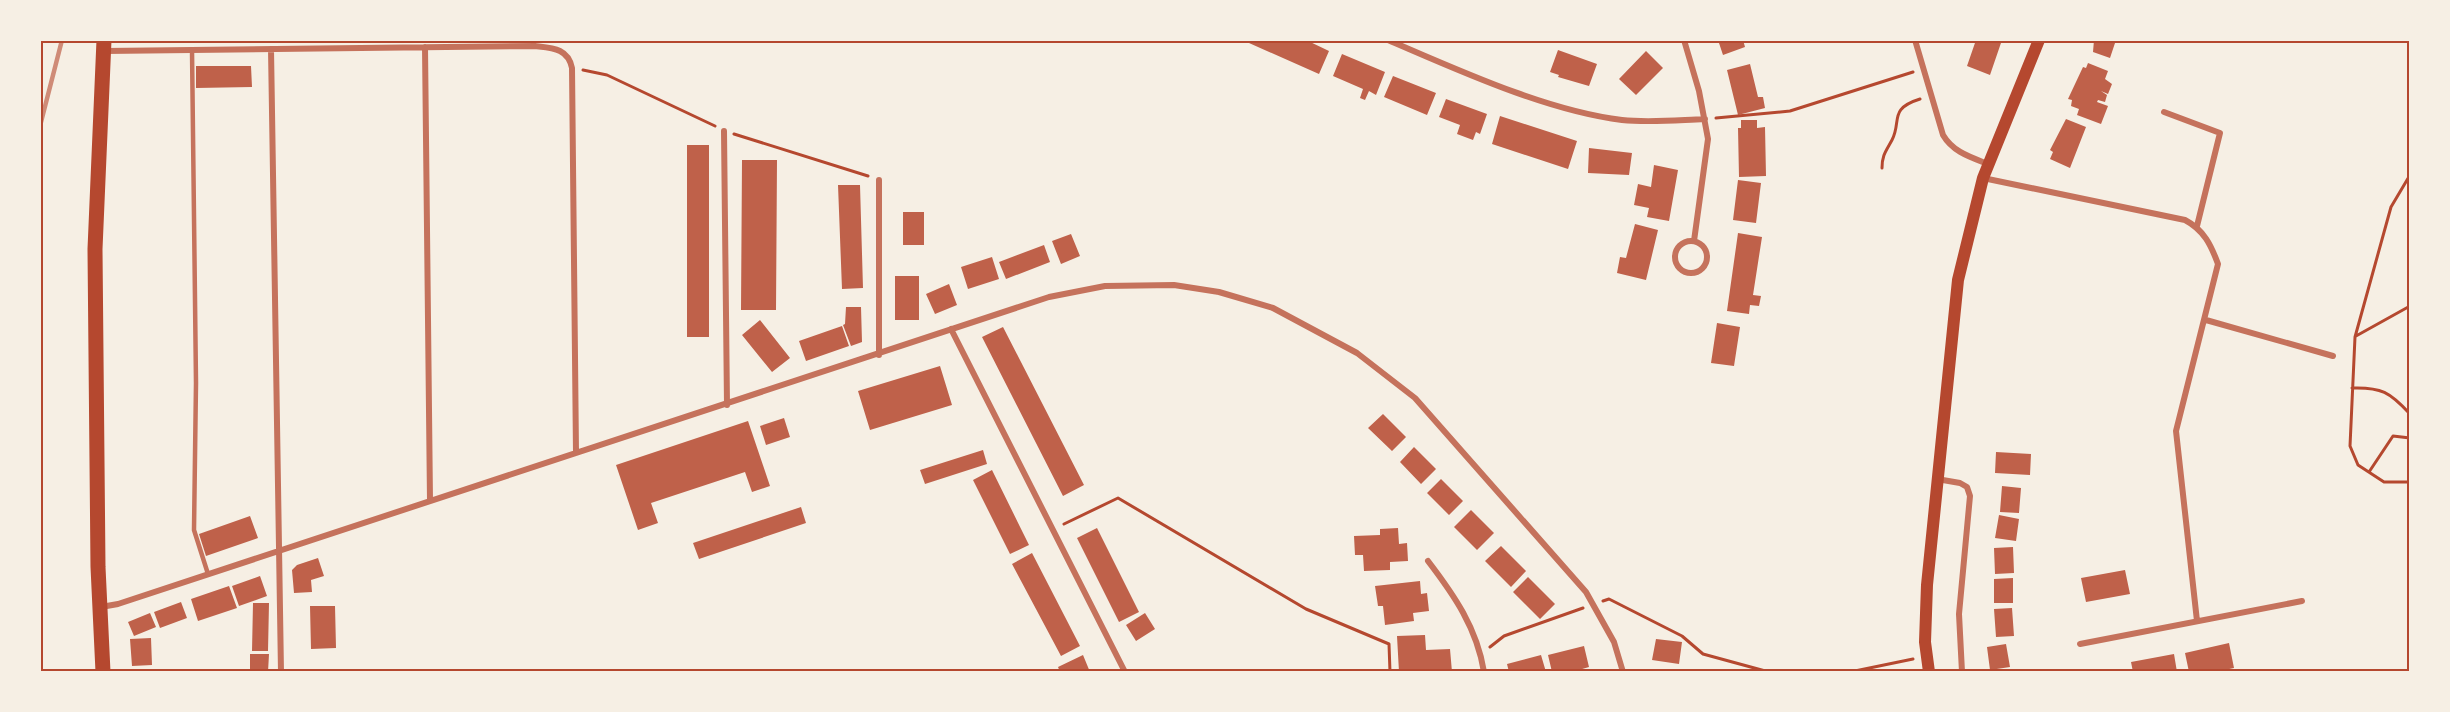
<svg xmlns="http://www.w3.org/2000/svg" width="2450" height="712" font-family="Figtree,sans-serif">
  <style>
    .building { fill: #bf614a }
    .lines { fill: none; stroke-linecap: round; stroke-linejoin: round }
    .path { stroke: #b5482f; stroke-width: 3 }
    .service { stroke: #c5725c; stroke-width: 4.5 }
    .minor { stroke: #c5725c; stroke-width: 6 }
    .secondary { stroke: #b5482f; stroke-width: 12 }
    .primary { stroke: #b5482f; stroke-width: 15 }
    .rail { stroke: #cf8b77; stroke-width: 4.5 }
    .neatline { fill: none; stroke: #b5482f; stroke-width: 2 }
  </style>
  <rect width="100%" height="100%" fill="#f6efe4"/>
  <path class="building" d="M1250 40H1306L1329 51 1319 74 1249 43Z
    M1718 40H1743L1745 47 1723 55Z
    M1976 40H2002L1990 75 1967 66Z
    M2094 40H2116L2110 58 2093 52Z
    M1558 50 1597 64 1589 86 1558 77 1559 75 1550 72Z
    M1646 51 1663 68 1636 95 1619 79Z
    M1342 54 1385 72 1376 95 1369 91 1365 100 1360 98 1363 89 1333 76Z
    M2088 63 2108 71 2105 79 2112 84 2108 94 2101 91 2107 95 2105 102 2098 100 2097 102 2108 106 2101 124 2077 115 2079 109 2071 106 2072 100 2068 99 2083 67 2086 68Z
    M1750 64 1758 97H1763L1765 108 1738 115 1727 70Z
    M196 66H251L252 87 196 88Z
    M1393 76 1436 93 1427 115 1384 97Z
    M1446 99 1487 114 1480 134 1476 132 1473 140 1457 134 1460 125 1439 117Z
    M1500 116 1577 141 1568 169 1492 144Z
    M2066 119 2086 127 2070 168 2050 159 2053 152 2050 150Z
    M1741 120H1757V128L1765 127 1766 176 1739 177 1738 128H1741Z
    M687 145H709V337H687Z
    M1589 148 1632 153 1629 175 1588 173Z
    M742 160H777L776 310H741Z
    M1654 165 1678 170 1669 221 1647 217 1649 208 1634 205 1638 184 1651 187Z
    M1738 180 1761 183 1756 223 1733 220Z
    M838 185H860L863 288 842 289Z
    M903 212H924V245H903Z
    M1635 224 1658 230 1646 280 1617 273 1620 257 1626 258Z
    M1738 233 1762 237 1753 295 1761 296 1759 306 1750 305 1749 314 1727 311Z
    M1071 234 1080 256 1061 264 1052 241Z
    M1044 245 1050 262 1006 279 999 262Z
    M992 257 999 279 968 289 961 267Z
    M895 276H919V320H895Z
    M949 284 957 305 935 314 926 294Z
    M846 307H861L862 342 851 346 843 325 845 324Z
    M760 320 790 358 772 372 742 335Z
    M1717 323 1740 327 1734 366 1711 363Z
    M842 326 849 346 806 361 799 341Z
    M1003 327 1084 485 1063 496 982 337Z
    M940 366 952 405 870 430 858 391Z
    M1383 414 1406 437 1392 451 1368 428Z
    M784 418 790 437 766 445 760 426Z
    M748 421 770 486 752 492 745 472 651 503 658 523 638 530 616 465Z
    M1414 447 1436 469 1421 484 1400 462Z
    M983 450 987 464 925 484 920 470Z
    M1996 452 2031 454 2030 475 1995 473Z
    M992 470 1029 545 1010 554 973 480Z
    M1441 479 1463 501 1449 515 1427 493Z
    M2002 486 2021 488 2019 513 2000 512Z
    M801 507 806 523 699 559 693 543Z
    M1471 510 1494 533 1477 550 1454 527Z
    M1999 515 2019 519 2016 541 1995 538Z
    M250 516 258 538 206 556 199 534Z
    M1097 528 1139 612 1119 622 1077 538Z
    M1398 528 1399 544 1407 543 1408 561 1390 562V570L1364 571 1363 555H1355L1354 536 1380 535V529Z
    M1501 546 1526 571 1511 587 1485 561Z
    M2013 547 2014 573 1995 574 1994 548Z
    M1032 553 1080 646 1061 656 1012 564Z
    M318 558 324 576 311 580 312 592 294 593 292 570 297 565Z
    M2125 570 2130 594 2086 602 2081 578Z
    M260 576 267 596 239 606 232 586Z
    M1528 577 1555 604 1540 619 1513 592Z
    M2013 578V603H1994V579Z
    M1420 581 1421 594 1427 593 1429 611 1413 613 1414 621 1385 625 1383 606H1378L1375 586Z
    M229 586 237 608 198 621 191 599Z
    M181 602 187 618 160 628 154 612Z
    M253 603H269L268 651H252Z
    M310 606H335L336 648 311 649Z
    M2012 608 2014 636 1996 637 1994 609Z
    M150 613 156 627 134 636 128 622Z
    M1145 613 1155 629 1136 641 1126 625Z
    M1425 635 1426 650 1450 649 1452 672H1399L1397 636Z
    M151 638 152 665 132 666 130 639Z
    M1656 639 1682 642 1679 664 1652 660Z
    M2229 643 2234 668 2215 672H2189L2185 653Z
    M2006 644 2010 667 1990 670 1987 647Z
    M1584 646 1589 667 1572 672H1552L1548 655Z
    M250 654H269L268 672H250Z
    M2174 654 2177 672H2133L2131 662Z
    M1083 655 1090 672H1060L1058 667Z
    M1541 655 1546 672H1509L1507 664Z"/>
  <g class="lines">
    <path class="path" d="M583 70 607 75 715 126
      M1716 118 1790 111 1913 72
      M734 134 868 176
      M1882 168C1882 155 1886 151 1892 140 1902 121 1888 109 1920 99
      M2410 175 2391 207 2355 337 2350 446 2358 465 2384 482H2410
      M2356 336 2410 306
      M2352 388C2381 387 2390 392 2410 414
      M2369 472 2393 436 2410 438
      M1064 524 1118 498 1306 609 1389 644 1390 672
      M1603 601 1609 599 1682 636 1703 654 1769 672
      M1490 647 1504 636 1583 608
      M1850 672 1913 659"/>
    <path class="service" d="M192 50 196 383 194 530 208 574"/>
    <path class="minor" d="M1388 40C1458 70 1547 111 1622 120 1650 123 1678 120 1705 119
      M1684 40 1699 91 1708 139 1694 241
      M1915 40 1943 135C1953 152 1970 157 1988 164
      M425 47 430 501
      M271 49 281 672
      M105 51 535 46C552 48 568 48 572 68L576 453
      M2164 112 2220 133 2197 226
      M724 131 727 405
      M1983 178 2185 220C2204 230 2211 245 2218 264L2176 431 2197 621
      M879 180V355
      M1675 257a16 16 0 1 1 32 0a16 16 0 1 1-32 0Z
      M2206 320 2333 356
      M951 329 1125 672
      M1937 479 1960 483 1967 487 1970 496 1959 614 1962 672
      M1428 561C1454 595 1477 628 1484 672
      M101 607 118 604 1049 297 1105 286 1174 285 1219 292 1273 308 1357 353 1415 398 1586 592 1614 642 1623 672
      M2080 644 2302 601"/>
    <path class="secondary" d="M1929 672 1925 642 1927 585 1958 280 1983 178 2039 40"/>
    <path class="primary" d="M103 672 98 567 95 249 104 40"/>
    <path class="rail" d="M40 126 62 40"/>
  </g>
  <rect width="2450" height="712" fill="none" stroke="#f6efe4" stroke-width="84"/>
  <rect x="42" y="42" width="2366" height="628" class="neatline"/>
</svg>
